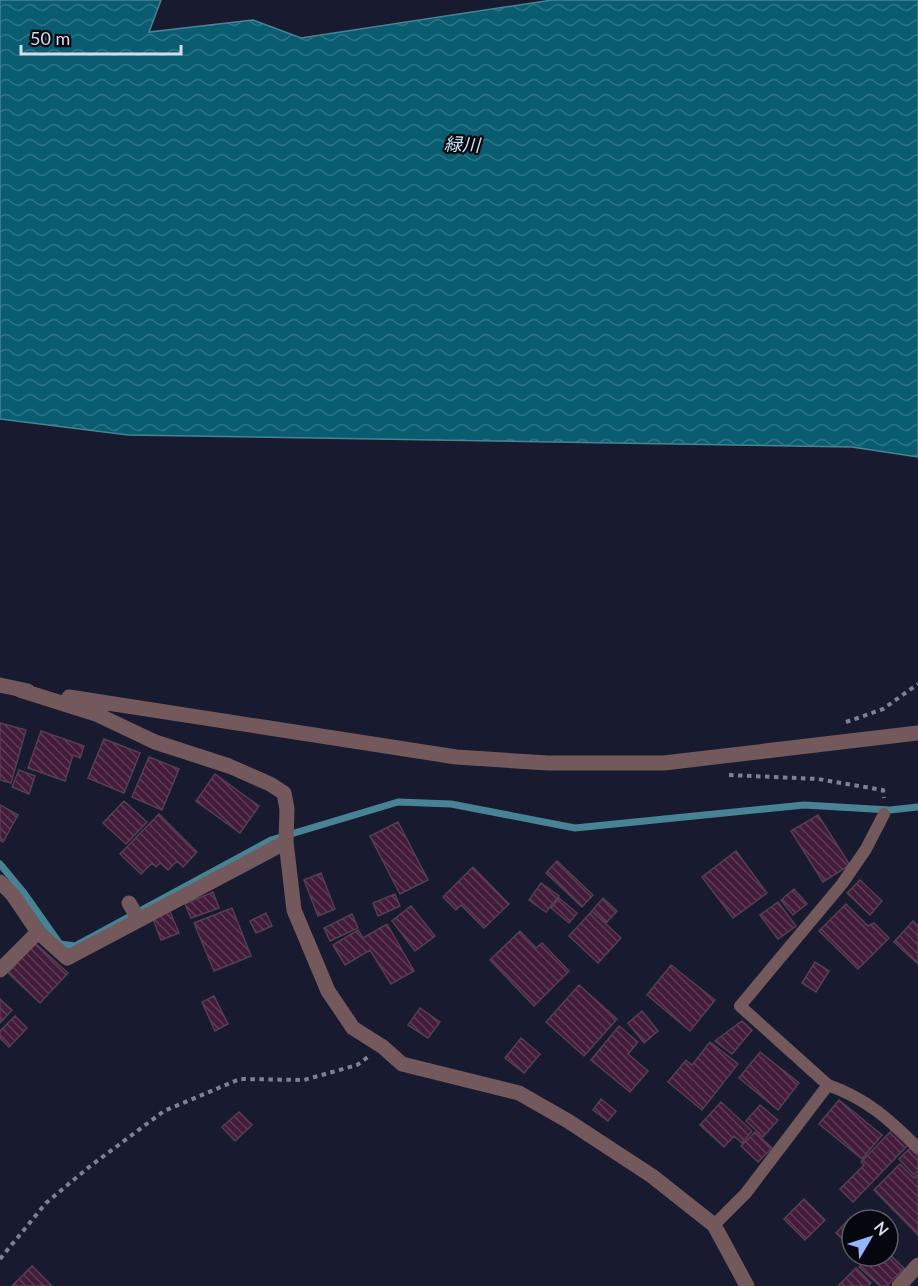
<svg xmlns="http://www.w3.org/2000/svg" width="918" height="1286" font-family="Lato,'Noto Sans JP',sans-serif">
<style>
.water{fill:url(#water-waves);stroke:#488395;stroke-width:1.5}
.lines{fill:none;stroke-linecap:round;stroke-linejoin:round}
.stream{stroke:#488395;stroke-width:7}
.building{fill:url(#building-back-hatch);stroke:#553f50;stroke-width:1.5}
.path{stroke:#7f8193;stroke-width:4;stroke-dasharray:4.5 4.5;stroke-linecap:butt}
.lane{stroke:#73595b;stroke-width:12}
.street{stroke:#73595b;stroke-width:15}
.labels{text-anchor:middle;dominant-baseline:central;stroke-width:4.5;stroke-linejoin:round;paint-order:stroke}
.water-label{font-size:18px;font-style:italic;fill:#c4e9f6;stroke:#06060f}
</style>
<defs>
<pattern id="water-waves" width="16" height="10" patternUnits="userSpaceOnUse" patternTransform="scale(1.5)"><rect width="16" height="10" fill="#0a5d71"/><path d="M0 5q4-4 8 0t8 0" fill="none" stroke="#2d7485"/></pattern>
<pattern id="building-back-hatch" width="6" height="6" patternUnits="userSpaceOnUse" patternTransform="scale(1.5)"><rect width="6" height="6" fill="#431b3b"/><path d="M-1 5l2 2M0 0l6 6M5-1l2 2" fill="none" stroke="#5e3c58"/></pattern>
</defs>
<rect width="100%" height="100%" fill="#181a2f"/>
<path class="water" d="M0 0H161L149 32 253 20 301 38 552 0H918V457L852 447 128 435 0 419Z"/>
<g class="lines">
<path class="stream" d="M0 864 24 893 60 944 75 946 271 840 398 802 451 804 575 828 804 805 890 810 918 807"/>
</g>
<path class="building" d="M0 723 26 730 11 783 0 780Z
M41 731 84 746 80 758 73 755 65 781 28 768Z
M104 739 140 753 124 793 88 778Z
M149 757 179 769 162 810 132 797Z
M19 770 35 776 29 794 12 787Z
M215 774 259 806 240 833 196 801Z
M124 801 147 822 126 844 103 823Z
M0 805 18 815 3 842 0 840Z
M159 814 197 852 183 867 177 861 168 870 160 863 156 867 152 863 141 874 120 854Z
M818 815 850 865 823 882 791 831Z
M398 822 428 880 400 894 370 836Z
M736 851 767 893 733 918 702 877Z
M557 861 593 895 582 907 546 873Z
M473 867 509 904 484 928 461 905 456 910 443 897Z
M321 873 335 909 318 916 304 880Z
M860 880 882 901 870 915 847 893Z
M541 883 559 896 546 912 529 900Z
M794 889 807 904 793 915 781 900Z
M213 892 219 908 191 918 185 904Z
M395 894 400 906 378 916 373 903Z
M559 898 577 913 569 923 551 908Z
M603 898 617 911 606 923 592 911Z
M778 902 796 926 778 939 760 915Z
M846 904 868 926 874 923 889 938 858 969 819 931Z
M411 906 435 936 415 951 392 921Z
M232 908 251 956 214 971 194 923Z
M169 909 179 933 161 940 152 916Z
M592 911 621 938 598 963 569 936Z
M266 913 272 926 256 933 250 921Z
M352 914 358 928 330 941 324 928Z
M913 921 918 926V964L894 942Z
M387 924 414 971 391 984 370 950 345 965 333 945 358 930 363 938Z
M520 931 536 948 542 943 569 971 534 1006 490 960Z
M35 943 68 973 40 1003 8 973Z
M815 962 829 971 816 992 802 983Z
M671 965 715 1000 690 1031 647 995Z
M579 985 617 1019 584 1056 546 1022Z
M214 996 228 1024 215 1031 202 1002Z
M0 999 12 1010 0 1023Z
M420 1008 440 1022 428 1038 408 1025Z
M642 1011 658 1031 644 1043 628 1023Z
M15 1016 27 1028 9 1047 0 1038V1031Z
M742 1021 752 1030 732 1054 715 1041Z
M619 1026 638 1042 628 1054 648 1071 630 1092 591 1060Z
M521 1038 540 1054 524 1073 505 1058Z
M710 1042 738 1064 702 1110 668 1082 686 1060 692 1065Z
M760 1052 799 1083 778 1110 739 1078Z
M601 1099 616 1111 608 1121 593 1110Z
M839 1100 882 1135 862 1159 819 1124Z
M721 1102 752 1131 742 1143 734 1136 724 1147 700 1125Z
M760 1105 778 1120 763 1137 746 1121Z
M239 1112 252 1125 235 1141 222 1127Z
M893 1129 908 1145 853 1202 840 1189 864 1165 861 1162Z
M755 1132 772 1148 758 1162 741 1146Z
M910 1148 918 1156V1171L914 1175 899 1159Z
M900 1164 914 1178 918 1174V1235L874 1190Z
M804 1199 825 1220 805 1240 784 1219Z
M851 1217 855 1220H852V1248L836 1233Z
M888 1253 904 1268 887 1286H880L859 1267 870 1256H888Z
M32 1266 52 1286H12Z
M856 1268 871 1283 868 1286H838Z"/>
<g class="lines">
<path class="path" d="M846 722 883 709 918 684
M729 775 818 779 883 790 884 798
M0 1259 46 1203 89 1167 164 1111 240 1079 304 1080 357 1065 368 1057"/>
<path class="lane" d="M828 1085 740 1006 842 884 866 849 884 814
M714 1225 746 1193 828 1085C867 1099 889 1119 918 1148"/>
<path class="street" d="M0 685 28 691
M20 690 96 714 155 742 229 766 270 784 284 793 287 809 286 842 294 910 328 991 353 1028 383 1047 402 1064 519 1093 568 1121 652 1176 714 1225 747 1286
M69 697 456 757 548 763H664L918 733
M0 882 13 895 38 932
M129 903 138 918
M0 970 38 932 67 958 286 842
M899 1286 918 1265"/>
</g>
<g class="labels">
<g class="water-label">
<text transform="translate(462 144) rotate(2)">緑川</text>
</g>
</g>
<g transform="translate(870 1238) rotate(51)"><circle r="28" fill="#06060f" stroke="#5a5b67" stroke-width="1.5"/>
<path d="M0-4.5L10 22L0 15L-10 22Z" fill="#93b7fd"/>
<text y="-9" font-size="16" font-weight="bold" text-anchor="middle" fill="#d9dbea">N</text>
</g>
<path d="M21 45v9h160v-9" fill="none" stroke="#d9dbea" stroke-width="3"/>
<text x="30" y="45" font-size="18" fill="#d9dbea" stroke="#06060f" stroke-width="4.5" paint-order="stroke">50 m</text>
</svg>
